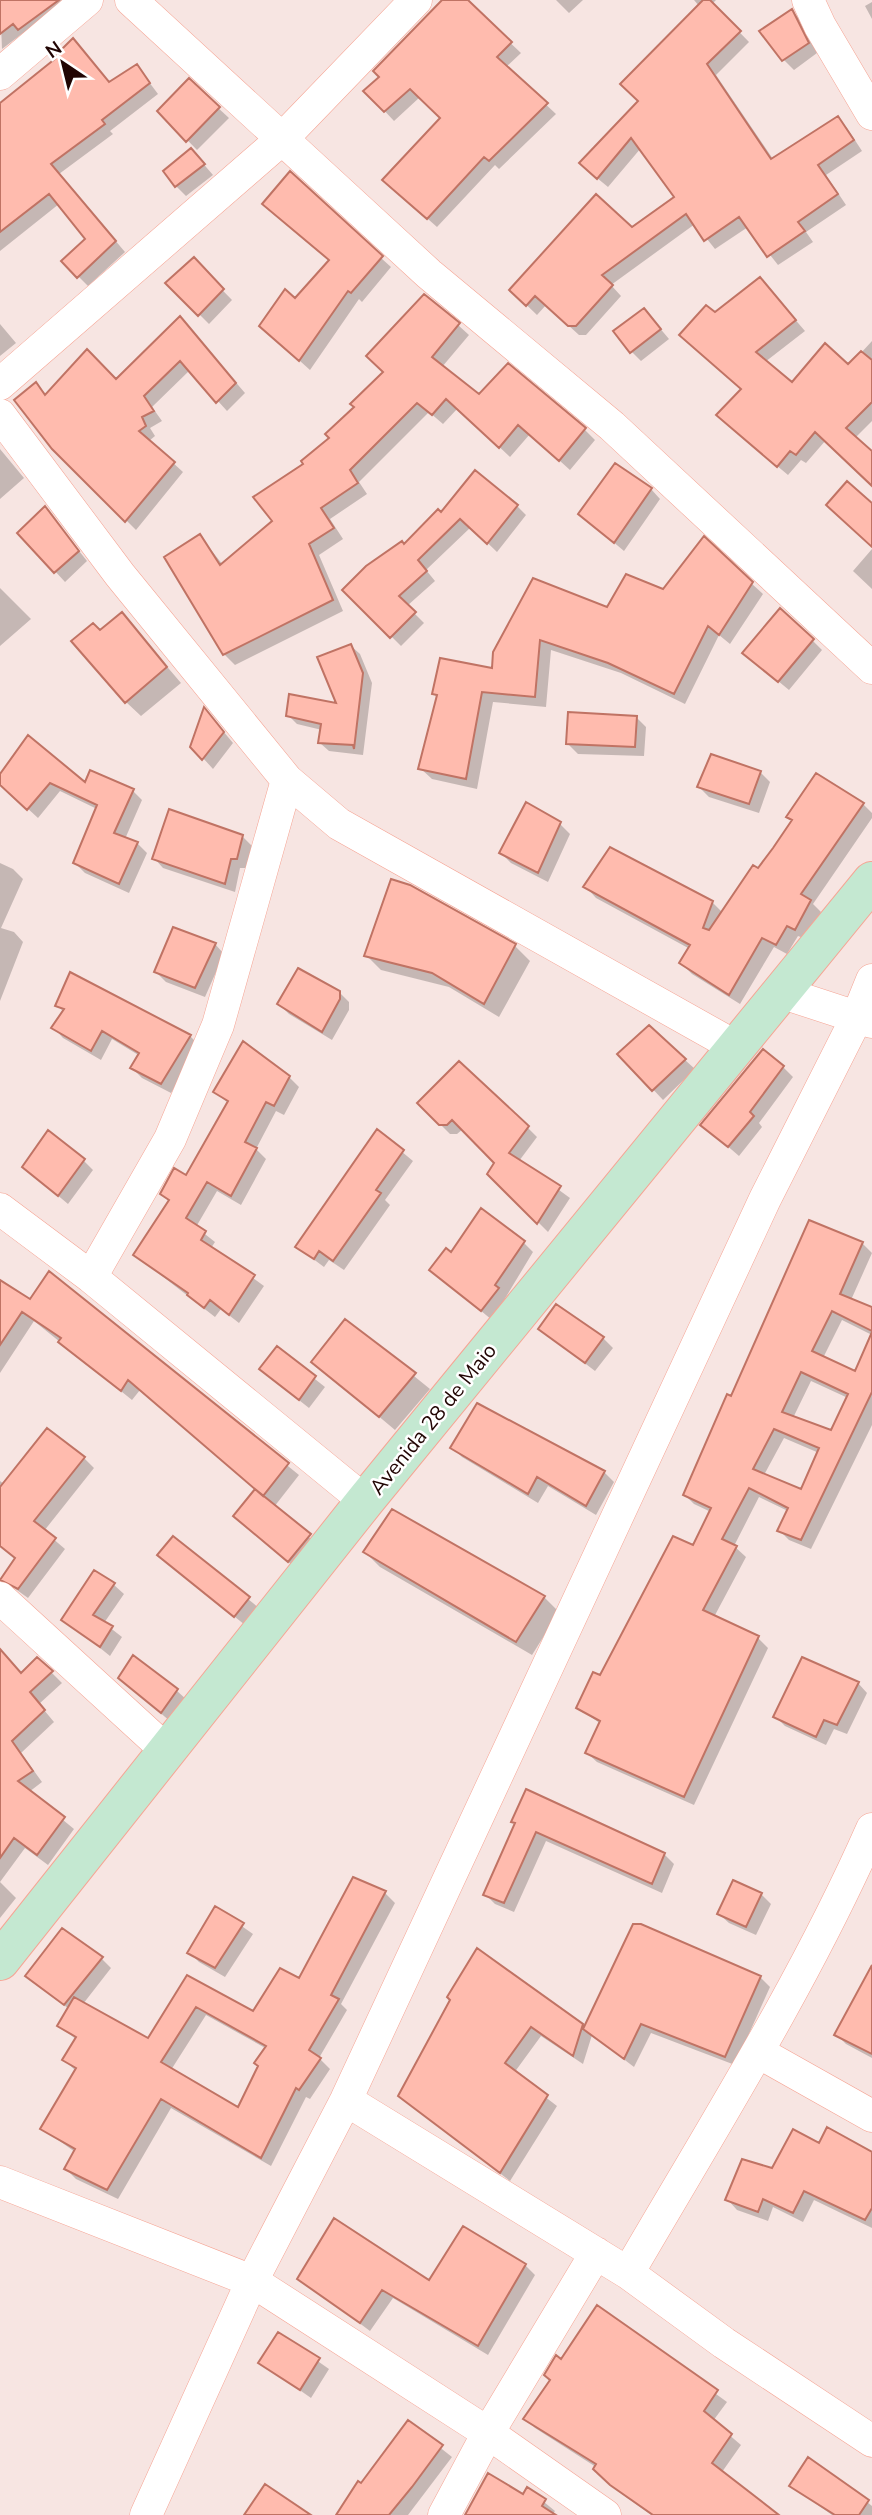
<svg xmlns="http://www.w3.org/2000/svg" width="872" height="2515" font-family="'Nunito Sans',sans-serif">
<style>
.shadow{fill:#0003;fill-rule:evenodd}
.building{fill:#ffbbae;stroke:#c07364;stroke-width:2;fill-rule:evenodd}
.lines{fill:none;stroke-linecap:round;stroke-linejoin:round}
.street-casing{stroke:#f6a494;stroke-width:33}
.secondary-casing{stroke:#f6a494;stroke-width:40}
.street{stroke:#fff;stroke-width:32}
.secondary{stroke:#c4e8d1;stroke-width:38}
.labels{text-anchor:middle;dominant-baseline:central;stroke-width:5;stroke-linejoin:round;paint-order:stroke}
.street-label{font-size:21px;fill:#210503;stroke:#fff}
</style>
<rect width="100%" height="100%" fill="#f7e5e2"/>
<path class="shadow" d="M0 0H79L29 38 23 33 2 49Z
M445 0H465L521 53 506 67 556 114 499 169 495 165 437 227 394 189 442 119 420 97 394 121 366 91 381 77Z
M556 0H583L569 13Z
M694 0H716L712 4 749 42 716 75 773 159 838 119 847 128 862 151 826 175 846 205 806 232 813 242 778 265 748 227 715 249 695 224 611 285 621 296 586 335H579L546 305 537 315 511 290 632 229 676 197 641 148 608 187 591 173 699 6Z
M872 2V19L865 6Z
M792 11 802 21 817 53 794 70 784 60Z
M137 66 158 94 110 131 113 134 59 174 125 252 88 286 63 261 87 239 59 204 0 251V106L110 83Z
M189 81 229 118 197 150 159 111Z
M200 160 213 175 186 196 176 186Z
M274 214 381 258 391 267 362 302 359 299 310 370 271 335 296 300 330 261Z
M193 260 232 300 209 324 168 283Z
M760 279 805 331 765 362 792 384 848 367 872 341V421L855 438 872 454V484L826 440 806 463 801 460 788 475 728 425 743 389 715 315Z
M653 320 669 339 641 361 631 351Z
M0 324 16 343 0 356Z
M458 325 469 335 442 367 479 397 584 429 595 440 570 470 530 434 510 457 458 408 443 424 429 412 359 482 367 494 330 519 343 539 319 555 343 611 235 665 224 654 200 536 223 565 275 522 306 464Z
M189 328 245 393 227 411 190 370 152 407 162 421 150 428 155 436 149 441 183 472 136 530 54 448 36 384 47 395 116 381Z
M0 449 24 478 0 499Z
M651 489 660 499 624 551 580 514Z
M517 506 526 515 497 552 471 527 426 570 435 581 407 606 424 623 401 646 345 590 441 515Z
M45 508 87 561 65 582 20 533Z
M872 549V589L853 571Z
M751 583 763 594 730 644 719 635 685 704 621 673 551 650 546 707 493 702 477 789 432 779 420 768 438 698 433 693 493 670 495 653 664 591Z
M0 588 31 619 0 646Z
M122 614 181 683 141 716 126 702 100 632Z
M812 640 822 650 789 690 744 653Z
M351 646 360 654 372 683 363 755 329 751 320 743 322 730 297 724 288 715 339 705Z
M636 717 646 727 644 756 578 754 568 744Z
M213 719 233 743 213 769 192 746Z
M760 772 770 782 759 813 709 797 699 787Z
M816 775 863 804 872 813V818L813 904 821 912 806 939 798 936 787 954 774 947 740 1004 692 974 681 963 690 949 596 898 586 887 712 902 723 913 759 870 793 822 788 817Z
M0 776 132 790 142 800 125 839 137 843 147 853 129 893 85 873 75 863 97 809 60 791 38 818 0 783Z
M560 824 570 834 548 882 511 863 501 853Z
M242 836 252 846 246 868H240L235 892 163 868 154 858Z
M0 863 13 869 23 879 1 928 14 932 23 942 0 1001Z
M215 944 224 954 205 997 166 982 156 972Z
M515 946 530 961 499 1017 449 987 381 970 366 955Z
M339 992 349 1002V1010L332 1040 289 1014 279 1004Z
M57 1005 190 1036 200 1046 171 1093 142 1078 132 1068 140 1056 112 1039 101 1060 63 1038 54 1028 64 1012Z
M620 1054 685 1060 695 1069 663 1100Z
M783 1067 793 1077 759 1123 762 1127 739 1156 703 1125Z
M289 1077 299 1087 284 1115 276 1111 256 1149 266 1159 241 1205 217 1191 196 1227 215 1242 211 1248 264 1286 239 1323 221 1309 215 1317 135 1255 170 1202 162 1194 187 1178 229 1104 215 1092Z
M419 1103 527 1127 537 1137 519 1161 570 1198 548 1232 489 1173 497 1163 463 1129 457 1134H450Z
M378 1132 413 1161 385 1200 390 1205 344 1270 329 1260 324 1267 297 1247Z
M83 1160 93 1170 68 1204 24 1167Z
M523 1242 533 1252 492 1320 432 1270 451 1254Z
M862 1243 872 1253 851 1300 872 1309V1335L842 1320 823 1358 856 1374 872 1336V1425L811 1549 789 1540 779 1530 788 1511 759 1497 734 1546 746 1557 714 1617 758 1638 768 1648 694 1805 597 1762 587 1753 601 1724 578 1708 694 1547 711 1512 694 1504 685 1495 732 1399ZM811 1381 848 1398 832 1432 793 1418ZM784 1438 819 1453 802 1491 764 1475Z
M50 1273 299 1475 274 1507 319 1546 299 1571 246 1526 257 1490 140 1390 132 1400 34 1321 0 1373V1282L31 1301Z
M346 1321 430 1389 395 1430 314 1362Z
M540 1329 603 1338 613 1348 595 1371Z
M277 1349 325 1387 309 1408 271 1378Z
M452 1447 604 1472 614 1482 596 1515 548 1486 538 1503 462 1457Z
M84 1458 94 1468 44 1531 65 1549 28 1598 3 1580 17 1559 0 1545V1481L4 1484Z
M173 1538 259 1608 245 1625 169 1564Z
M365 1552 544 1597 559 1612 532 1655 380 1567Z
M114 1585 124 1594 104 1623 122 1637 110 1656 64 1619Z
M0 1650 22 1675 51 1672 62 1683 39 1704 54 1722 21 1753 42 1782 29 1792 74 1829 48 1865 25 1848 0 1882 16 1898 0 1918Z
M858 1683 867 1693 847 1734 834 1729 826 1745 785 1726 775 1716Z
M130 1687 177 1691 187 1700 171 1722Z
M517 1824 664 1854 674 1864 662 1893 546 1841 514 1912 495 1904 485 1894Z
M354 1879 385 1893 395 1903 341 2004 347 2010 319 2058 330 2069 310 2099 306 2097 271 2166 171 2108 118 2199 76 2179 66 2169 75 2152 43 2129 76 2071 64 2060 77 2040 59 2026 69 2009 27 1976 102 1959 111 1968 83 2004 149 2041 188 1978 253 2013 300 1981ZM206 2015 267 2049 239 2109 171 2070Z
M761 1894 771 1904 756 1935 729 1923 719 1914Z
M216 1908 253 1934 225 1977 199 1962 189 1952Z
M760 1977 770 1987 735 2065 651 2033 634 2067 592 2035 583 2064 541 2036 514 2073 557 2106 510 2181 400 2096 452 2000 585 2029Z
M872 1987V2058L846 2044 836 2034Z
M819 2145 872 2154V2228L814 2200 803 2222 773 2207 768 2221 737 2210 728 2200Z
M525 2265 535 2275 488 2355 393 2298 370 2331 299 2278 429 2283Z
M598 2308 727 2402 713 2421 741 2445 722 2472 776 2515H651L622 2494 596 2467 535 2428 525 2418Z
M279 2334 329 2369 311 2398 261 2363Z
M409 2423 452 2457 408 2515H338Z
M791 2486 867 2502 872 2506V2515H832Z
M528 2489 555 2511 552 2515H467L524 2497Z"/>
<path class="building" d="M0 0H59L18 30 13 24 0 34Z
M442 0H468L512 42 497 57 548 103 489 161 484 157 427 219 382 180 440 118 410 89 384 112 363 91 379 77 373 71Z
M703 0H710L741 31 707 64 771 159 838 116 854 140 818 165 838 194 798 222 805 231 767 257 739 217 704 241 686 214 602 275 613 285 576 326H568L535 296 526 306 509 290 596 194 632 227 674 197 631 138 597 179 579 163 638 101 620 84Z
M792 9 809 43 782 61 759 31Z
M73 38 109 82 137 64 150 83 102 120 105 124 51 164 116 241 77 278 61 261 85 239 49 194 0 232V103L56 58 55 56Z
M189 78 220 107 186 142 157 111Z
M191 148 205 164 175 187 163 171Z
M290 171 383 256 351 293 348 291 299 361 259 326 285 289 295 298 329 260 262 204Z
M194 257 224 289 198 316 165 283Z
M760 277 796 320 756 352 792 382 825 343 848 364 861 351 872 360V402L846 428 872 451V486L815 432 796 455 790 451 777 467 716 415 741 389 679 335 706 305 715 312Z
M424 294 460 323 432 357 479 394 508 363 586 428 559 461 518 425 499 448 446 399 432 415 417 403 350 470 358 483 321 508 334 528 309 544 333 600 223 655 164 557 200 534 220 565 272 521 253 497 303 464 301 461 329 438 325 434 354 407 350 404 383 372 366 356Z
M644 308 661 329 630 353 613 331Z
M180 316 236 383 216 403 180 361 144 396 154 411 142 417 146 426 139 431 175 462 125 522 52 449 14 400 36 382 45 395 87 349 116 379Z
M615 463 652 488 614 543 578 514Z
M475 470 518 505 487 544 460 519 418 560 427 571 399 596 416 612 390 638 342 590 366 566 402 541 404 544 438 509 441 512Z
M847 481 872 503V547L826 505Z
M45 506 79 551 54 573 17 533Z
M704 536 753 582 719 635 708 626 674 694 608 663 540 640 535 697 482 692 466 779 418 769 437 695 432 694 440 658 492 668 493 652 533 578 607 607 626 574 663 589Z
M780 608 814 639 778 682 742 653Z
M122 612 167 667 125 703 71 641 93 623 100 630Z
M351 644 363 673 354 749 353 745 318 743 321 724 286 716 289 694 336 703 317 657Z
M204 707 224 732 202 760 190 747Z
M568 712 637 716 635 747 566 744Z
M28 735 85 782 90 770 134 789 114 833 138 842 119 884 73 863 97 805 50 783 27 810 0 785V774Z
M711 754 761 771 749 804 697 787Z
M816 773 864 803 801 894 811 900 795 930 787 926 776 945 762 938 729 995 679 963 690 945 583 887 610 847 713 901 703 928 709 930 753 865 758 868 773 848 792 820 786 817Z
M526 802 561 822 538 873 499 853Z
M169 809 243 835 237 859H231L225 884 152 859Z
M391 879 410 885 516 944 484 1004 432 973 364 956Z
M173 927 216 943 195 988 154 972Z
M298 968 340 991V999L322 1032 277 1004Z
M70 972 191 1035 161 1084 130 1068 139 1053 102 1031 91 1051 51 1028 64 1009 55 1006Z
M649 1025 686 1059 652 1091 617 1054Z
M243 1041 290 1076 274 1106 266 1102 245 1142 257 1148 231 1196 207 1182 186 1218 206 1231 201 1240 255 1275 229 1315 210 1300 204 1308 187 1295 188 1293 133 1255 169 1200 160 1194 174 1168 186 1175 228 1101 213 1092Z
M763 1049 784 1066 750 1112 754 1116 728 1147 700 1125Z
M459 1061 529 1126 509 1153 561 1186 537 1224 487 1174 494 1163 452 1120 447 1125H439L417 1103Z
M377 1129 404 1150 376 1190 381 1193 333 1261 319 1251 314 1259 295 1247Z
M48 1130 85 1159 58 1196 22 1167Z
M481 1208 525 1241 495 1285 499 1288 481 1311 429 1270 446 1248 451 1252Z
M809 1220 863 1242 840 1294 872 1307V1331L832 1311 812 1351 855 1371 872 1332V1392L801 1540 777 1531 788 1508 749 1488 722 1539 737 1546 703 1610 759 1636 684 1797 585 1753 600 1721 576 1708 593 1672 600 1675 673 1536 693 1545 711 1508 683 1495 727 1394 731 1396ZM801 1372 848 1394 831 1430 782 1412ZM774 1429 819 1448 801 1489 753 1469Z
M49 1271 289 1463 263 1496 128 1380 121 1391 58 1342 61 1338 22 1312 0 1345V1280L30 1299Z
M556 1304 604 1337 585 1363 538 1329Z
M345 1319 416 1373 379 1417 311 1362Z
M277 1346 316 1376 299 1400 259 1369Z
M477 1403 605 1471 586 1506 537 1477 528 1494 450 1448Z
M47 1428 85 1457 34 1521 56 1538 18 1589 0 1580 15 1558 0 1546V1487Z
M255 1489 311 1534 288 1562 233 1516Z
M392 1509 545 1596 516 1642 363 1552Z
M173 1536 250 1597 234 1617 157 1555Z
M94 1570 115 1583 93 1615 113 1626 100 1647 61 1620Z
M0 1649 21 1673 37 1657 53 1671 30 1692 45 1710 12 1741 33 1771 18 1781 65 1817 37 1855 14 1838 0 1858Z
M133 1655 178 1689 161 1713 118 1678Z
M802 1657 859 1682 837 1725 824 1720 816 1737 773 1717Z
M526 1789 665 1853 652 1884 536 1832 504 1903 483 1895 515 1823 511 1822Z
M353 1877 386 1891 331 1995 339 1999 309 2050 321 2058 299 2090 296 2088 261 2158 161 2099 107 2190 64 2169 75 2149 40 2129 76 2068 62 2060 76 2037 57 2026 74 1997 148 2038 187 1975 253 2011 280 1968 299 1978ZM196 2007 266 2046 254 2063 258 2066 238 2107 161 2062Z
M733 1880 762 1893 746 1927 717 1914Z
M215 1906 244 1923 215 1968 187 1953Z
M633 1924H641L761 1976 725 2057 641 2024 624 2059 583 2029Z
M62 1928 103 1957 64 2005 25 1976Z
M477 1948 583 2024 573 2056 531 2027 505 2063 548 2095 500 2173 398 2096 450 2000 447 1997Z
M872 1965V2054L834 2035Z
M827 2127 872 2152V2208L865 2220 804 2191 793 2213 763 2199 758 2212 725 2200 742 2159 772 2168 793 2129 819 2143Z
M334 2218 429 2280 463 2226 526 2264 478 2346 382 2290 360 2323 297 2279Z
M597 2305 718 2390 704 2411 732 2434 712 2463 779 2515H653L610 2485 593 2469 596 2464 523 2419 550 2380 544 2375 556 2355 561 2359Z
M278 2332 320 2358 300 2390 258 2363Z
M408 2420 443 2445 412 2487 389 2515H336L358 2481 361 2483Z
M808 2457 869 2500 859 2515H835L789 2486Z
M488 2473 523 2494 527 2487 546 2499 542 2506 556 2515H465Z
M265 2484 311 2515H244Z"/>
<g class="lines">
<g class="street-casing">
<path id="street" d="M131 0 429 274 612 426 872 668
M808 0 820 26 872 114
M0 74 87 0
M0 384 282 139 416 0
M0 415 120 575 287 780 339 824 738 1048
M783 993 872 1022
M0 1209 91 1277 365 1501
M91 1277 170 1139 218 1025 287 780
M0 1598 166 1750
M758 2052 872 2116
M346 2100 628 2273 724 2343 872 2441
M0 2182 252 2281 488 2433 605 2515
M628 2273C713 2127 804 1983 872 1829
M146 2515 252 2281 346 2100 765 1199 857 1017 872 980
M444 2515 488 2433 596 2253"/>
</g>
<g class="secondary-casing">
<path id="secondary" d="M0 1961 365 1501 872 881"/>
</g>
<use href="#street" class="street"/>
<use href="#secondary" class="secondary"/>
</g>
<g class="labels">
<g class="street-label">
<text transform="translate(433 1419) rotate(-51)">Avenida 28 de Maio</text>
</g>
</g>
<g transform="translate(63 63) rotate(325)" stroke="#ffffff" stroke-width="5" paint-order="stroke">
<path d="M0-5L12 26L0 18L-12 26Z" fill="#210503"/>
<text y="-10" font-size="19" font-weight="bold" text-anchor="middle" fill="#210503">N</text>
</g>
</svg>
